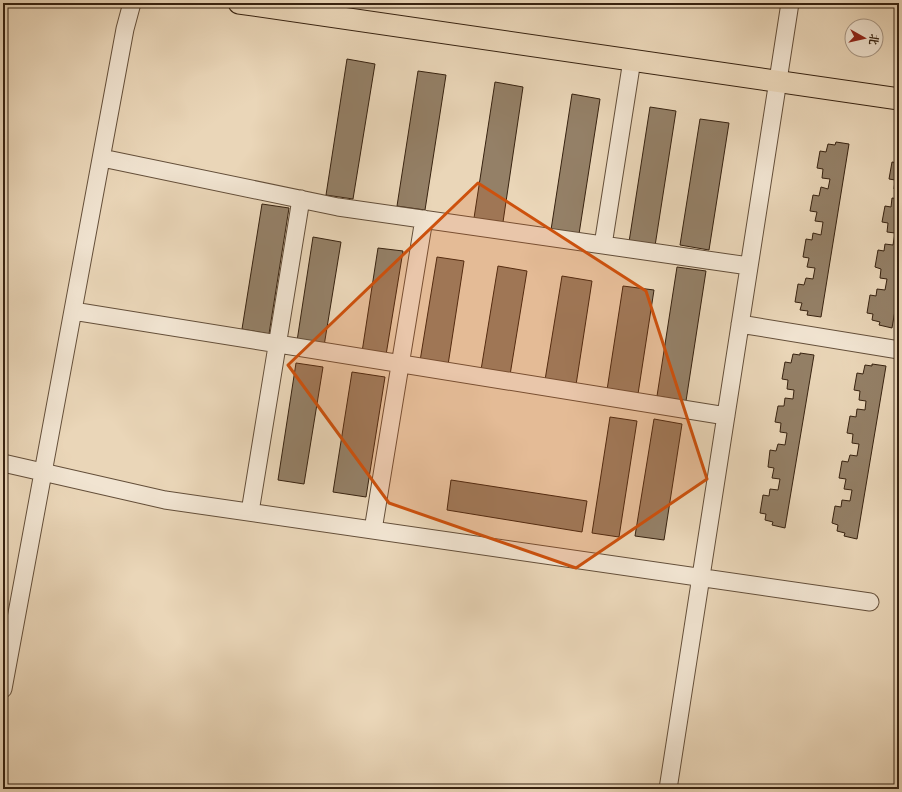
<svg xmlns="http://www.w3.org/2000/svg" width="902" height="792" font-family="'IM FELL Double Pica','Noto Serif SC',serif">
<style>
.building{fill:#948067;stroke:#372210}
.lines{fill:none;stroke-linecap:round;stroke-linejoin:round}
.minor-casing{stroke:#644f3a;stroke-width:19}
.major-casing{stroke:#372210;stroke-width:23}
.minor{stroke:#f1e4d1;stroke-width:17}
.major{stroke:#ead6b8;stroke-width:21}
.marked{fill:#cd510d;fill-opacity:0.2;stroke:#cd510d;stroke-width:3;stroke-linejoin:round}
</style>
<rect width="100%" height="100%" fill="#ead6b8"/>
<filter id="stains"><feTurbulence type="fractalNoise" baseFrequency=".005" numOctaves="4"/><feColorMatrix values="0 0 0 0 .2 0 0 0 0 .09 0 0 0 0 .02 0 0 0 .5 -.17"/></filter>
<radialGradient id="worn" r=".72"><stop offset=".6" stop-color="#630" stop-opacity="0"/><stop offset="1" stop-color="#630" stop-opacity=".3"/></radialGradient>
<path class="building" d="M347 59 375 64 353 199 326 195Z
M418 71 446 75 425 210 397 206Z
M495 82 523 87 503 222 474 218Z
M572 94 600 99 579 234 551 230Z
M650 107 676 111 655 246 629 242Z
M700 119 729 123 709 250 680 245Z
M836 142 849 144 821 317 807 315 808 311 800 310 802 303 795 302 798 284 804 285 806 278 813 279 815 268 807 267 809 258 803 257 806 239 812 240 813 233 821 235 823 222 815 221 817 212 810 211 813 195 819 196 821 187 828 189 830 179 822 178 823 169 817 168 820 151 826 152 828 144 835 145Z
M899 159V189H894L895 180 889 179 892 162 898 163Z
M892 198 899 199V287L892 328 879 325 880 322 872 320 873 314 867 313 870 295 876 296 877 289 885 290 887 279 880 278 881 269 875 267 878 250 884 251 885 244 893 245 895 233 887 232 888 223 882 222 885 206 891 207Z
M262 204 289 208 269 334 242 329Z
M313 237 341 242 324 346 297 341Z
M378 248 403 251 386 355 362 352Z
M437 257 464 261 448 365 420 361Z
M498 266 527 271 510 375 481 370Z
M677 267 706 271 686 401 657 396Z
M562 276 592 281 576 385 545 380Z
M623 286 654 290 638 394 607 390Z
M800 353 814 355 785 528 772 525 773 522 765 520 766 514 760 513 763 495 769 496 770 489 778 490 780 479 772 478 774 468 768 467 770 450 776 451 778 444 785 445 787 433 780 432 781 423 775 422 778 406H784L785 398 793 399 794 390 787 389 788 380 782 379 785 362 791 363 793 354 800 355Z
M296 363 323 367 304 484 278 480Z
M872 364 886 366 857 539 844 536 845 533 837 531 838 525 832 523 835 506 841 507 842 500 850 501 852 490 844 489 846 479 839 478 842 461 848 462 850 455 857 456 859 444 852 443 853 434 847 433 850 416 856 417 857 409 865 410 866 401 859 400 860 391 854 390 857 373 863 374 865 365 872 366Z
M352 372 385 377 366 497 333 492Z
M610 417 637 421 619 537 592 533Z
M654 419 682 424 664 540 635 536Z
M451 480 587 501 582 532 447 510Z"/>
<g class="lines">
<g class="minor-casing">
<path id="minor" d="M102 158 338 207 749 266
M603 245 632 60
M73 311 726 416
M740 324 899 350
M3 463 165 500 870 602
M250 512 301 199
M373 530 424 219
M3 689 125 29 132 3
M668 789 790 3"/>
</g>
<g class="major-casing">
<path id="major" d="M239 3 899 99"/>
</g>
<use href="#minor" class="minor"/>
<use href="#major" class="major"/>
</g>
<path class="marked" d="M478 183 646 291 707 479 576 568 389 503 288 365Z"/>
<rect width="902" height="792" fill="none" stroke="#ead6b8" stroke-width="16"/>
<rect x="4" y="4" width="894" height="784" fill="none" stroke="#372210" stroke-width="2"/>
<rect x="8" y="8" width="886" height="776" fill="none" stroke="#372210"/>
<g transform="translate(864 38) rotate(98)"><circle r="19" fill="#f1e4d1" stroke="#a79684"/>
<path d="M0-3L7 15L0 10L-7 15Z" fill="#8f2418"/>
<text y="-6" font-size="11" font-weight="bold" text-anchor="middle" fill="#372210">北</text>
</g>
<rect width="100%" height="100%" filter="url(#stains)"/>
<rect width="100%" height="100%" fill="url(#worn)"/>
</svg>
